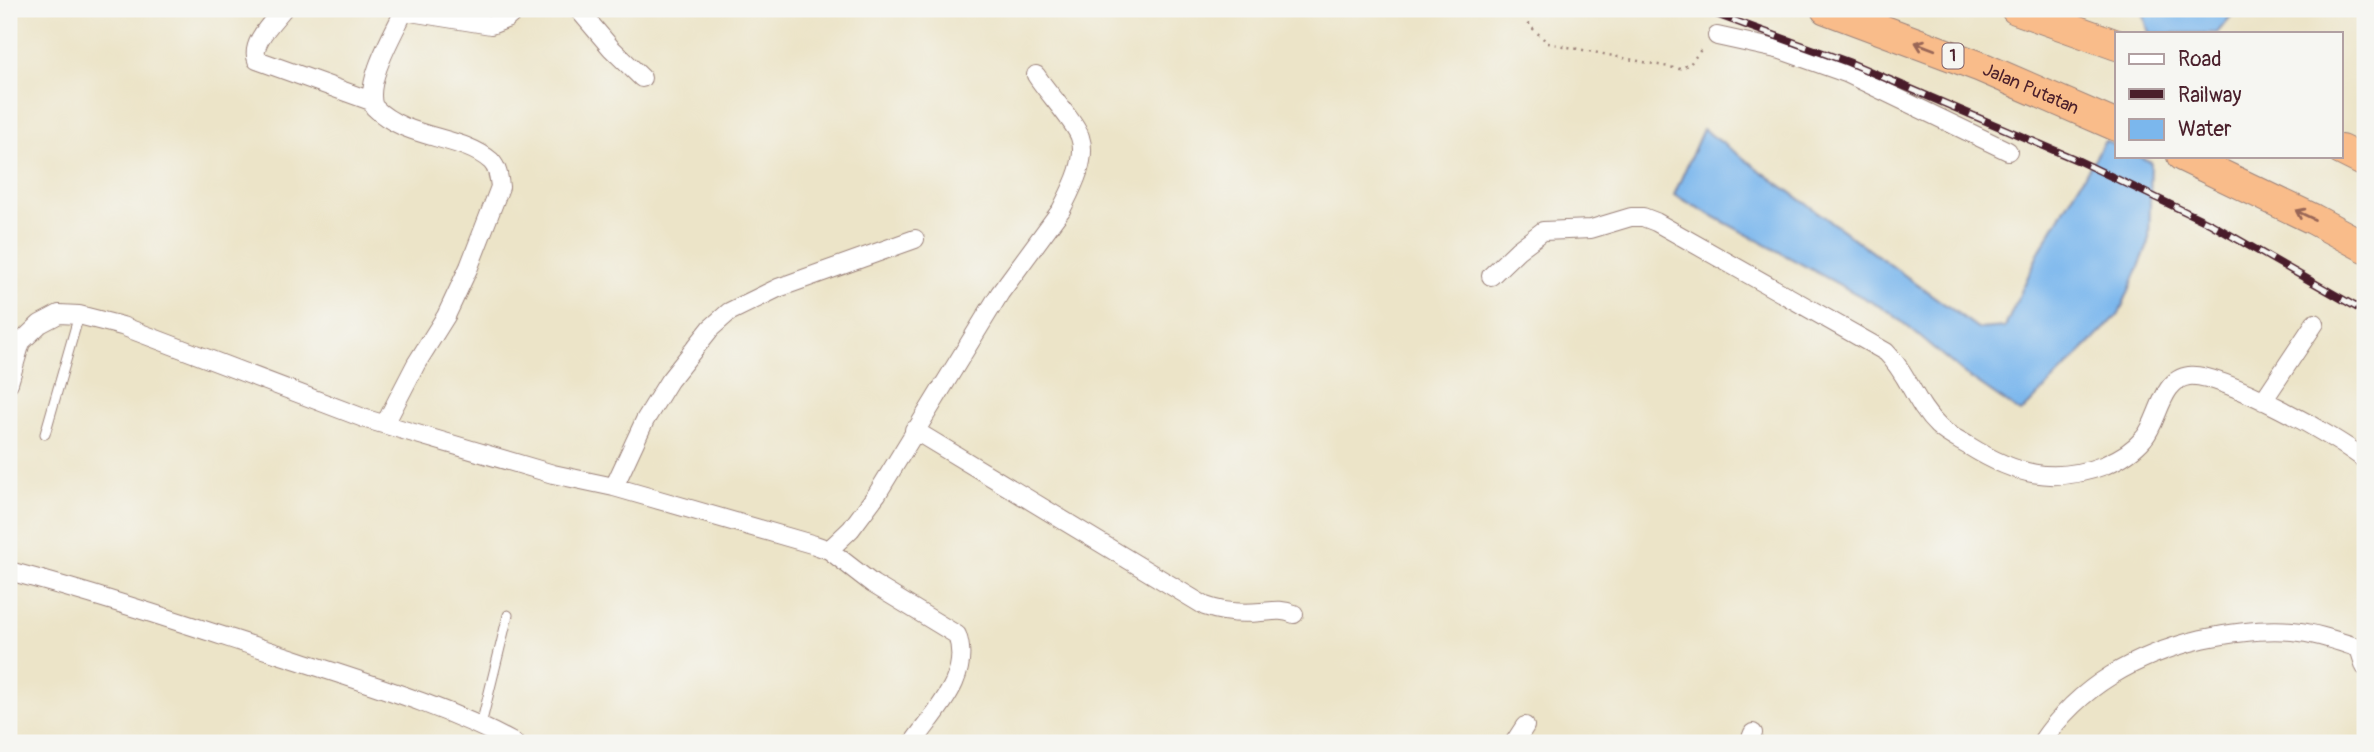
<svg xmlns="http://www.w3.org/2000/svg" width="2374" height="752" font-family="Pangolin,sans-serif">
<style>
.water{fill:#7bb7ed;stroke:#626b8c;stroke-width:2}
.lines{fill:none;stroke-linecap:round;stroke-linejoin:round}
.service-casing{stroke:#9b827a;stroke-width:11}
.minor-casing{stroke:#9b827a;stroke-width:20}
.trunk-casing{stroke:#9b827a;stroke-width:32}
.path{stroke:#9b827a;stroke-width:2.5;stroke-dasharray:2 5;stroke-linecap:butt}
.service{stroke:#fff;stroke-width:9}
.minor{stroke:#fff;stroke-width:18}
.trunk{stroke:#f9bc8a;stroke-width:30}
.rail-casing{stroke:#4a1f2b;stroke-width:8}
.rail{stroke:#f6f6f2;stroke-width:5;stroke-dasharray:16;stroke-linecap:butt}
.oneway{stroke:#996656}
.labels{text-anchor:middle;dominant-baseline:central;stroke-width:6;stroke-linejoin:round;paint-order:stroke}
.shield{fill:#f6f6f2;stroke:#7e6067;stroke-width:2}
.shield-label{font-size:16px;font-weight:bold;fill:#4a1f2b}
.street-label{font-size:18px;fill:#4a1f2b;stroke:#f6f6f2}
</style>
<rect width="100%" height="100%" fill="#f6f6f2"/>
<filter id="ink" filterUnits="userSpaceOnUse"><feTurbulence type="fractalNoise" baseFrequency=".0143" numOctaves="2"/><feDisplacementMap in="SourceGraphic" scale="14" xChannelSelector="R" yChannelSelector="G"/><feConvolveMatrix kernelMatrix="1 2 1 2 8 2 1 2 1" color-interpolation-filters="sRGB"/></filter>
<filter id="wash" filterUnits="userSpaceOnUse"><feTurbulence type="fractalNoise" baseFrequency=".00686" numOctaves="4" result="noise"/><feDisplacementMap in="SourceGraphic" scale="28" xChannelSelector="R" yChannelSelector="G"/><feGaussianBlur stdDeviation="1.57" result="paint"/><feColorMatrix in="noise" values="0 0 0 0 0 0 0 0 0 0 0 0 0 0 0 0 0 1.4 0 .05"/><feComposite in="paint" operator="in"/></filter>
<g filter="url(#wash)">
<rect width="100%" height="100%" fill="#ece4c8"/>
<path class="water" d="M2142 9H2237L2217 33H2149Z
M1703 129 1979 329 2005 327 2040 250 2105 141 2117 146V156H2138L2151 162 2149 243 2119 314 2021 413 1966 375 1890 312 1674 195Z"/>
</g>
<g filter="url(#ink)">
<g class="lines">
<g class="service-casing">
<path id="service" d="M45 434 79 315
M481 725 508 615"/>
</g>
<g class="minor-casing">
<path id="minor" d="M283 9C273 22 250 43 257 60L371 101
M578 9 611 48 642 78
M404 11 491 25 506 19 517 9
M1717 36 1781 50 1846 73 2008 151
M1491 276 1518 250 1543 231 1591 229 1631 217H1643L1656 222 1886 352C1909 375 1915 404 1938 426 1946 434 1959 440 1969 446 2014 474 2053 485 2105 465 2119 459 2134 450 2144 438 2159 421 2161 379 2189 376 2221 372 2339 438 2365 460
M9 383 21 342 40 324 59 314 79 315 122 326 366 419 553 474 614 487 815 545 829 550 873 584 957 635C972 677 935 711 913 743
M2263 401 2315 323
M385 424 416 364 446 316 469 267 500 187C499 178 498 168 491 161 462 135 406 140 374 107 364 82 394 33 405 9
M914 430 1205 606C1224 613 1241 614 1261 612 1274 611 1281 609 1294 614
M614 487 645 420 669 381 711 328 729 312 778 288 915 239
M829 550 851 529 877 494 1000 293 1061 210C1071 190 1088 160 1080 137 1075 122 1046 91 1036 75
M9 571C107 597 203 630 300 661 373 685 447 707 514 743
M2359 648 2365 667
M1514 743 1525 726
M1749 743 1753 733
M2041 743C2080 685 2136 655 2202 639 2231 633 2262 628 2292 631 2315 633 2337 641 2359 648"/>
</g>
<g class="trunk-casing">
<g id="trunk">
<path id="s1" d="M1826 9 1981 67 2117 126"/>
<path d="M2016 9 2117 45"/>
<path d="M2341 150 2365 162"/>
<path d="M2182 156 2313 219 2365 247"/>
</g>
</g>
<path class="path" d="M1528 9 1529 25 1548 43 1679 69 1690 64 1703 47"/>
<use href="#service" class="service"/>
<use href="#minor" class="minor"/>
<use href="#trunk" class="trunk"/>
<g class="rail-casing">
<path id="rail" d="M1702 9 1848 62 2077 160 2211 224 2365 312"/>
</g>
<use href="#rail" class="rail"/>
</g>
<defs><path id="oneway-shaft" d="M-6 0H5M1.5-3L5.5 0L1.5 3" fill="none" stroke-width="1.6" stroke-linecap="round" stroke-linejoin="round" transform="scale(1.75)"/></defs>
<g class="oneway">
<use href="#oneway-shaft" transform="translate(1925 46) rotate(-159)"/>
<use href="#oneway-shaft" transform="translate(2305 215) rotate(-154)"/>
</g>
</g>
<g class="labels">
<rect class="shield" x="1942.5" y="43.5" width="21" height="25" rx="5"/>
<g class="shield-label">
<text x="1953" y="56">1</text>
</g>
<g class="street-label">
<text stroke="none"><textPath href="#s1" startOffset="220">Jalan Putatan</textPath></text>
</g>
</g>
<rect width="2374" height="752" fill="none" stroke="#f6f6f2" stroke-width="35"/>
<rect x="2115" y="32" width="228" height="126" fill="#f6f6f2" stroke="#b1a0a2" stroke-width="2"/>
<rect x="2129" y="54" width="35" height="10" fill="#ffffff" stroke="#b1a0a2" stroke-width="2"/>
<text x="2178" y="66" font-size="21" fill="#4a1f2b">Road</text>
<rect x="2129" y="89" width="35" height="10" fill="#4a1f2b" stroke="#b1a0a2" stroke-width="2"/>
<text x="2178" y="102" font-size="21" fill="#4a1f2b">Railway</text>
<rect x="2129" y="119" width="35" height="21" fill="#7bb7ed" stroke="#b1a0a2" stroke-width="2"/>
<text x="2178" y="136" font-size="21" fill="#4a1f2b">Water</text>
</svg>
